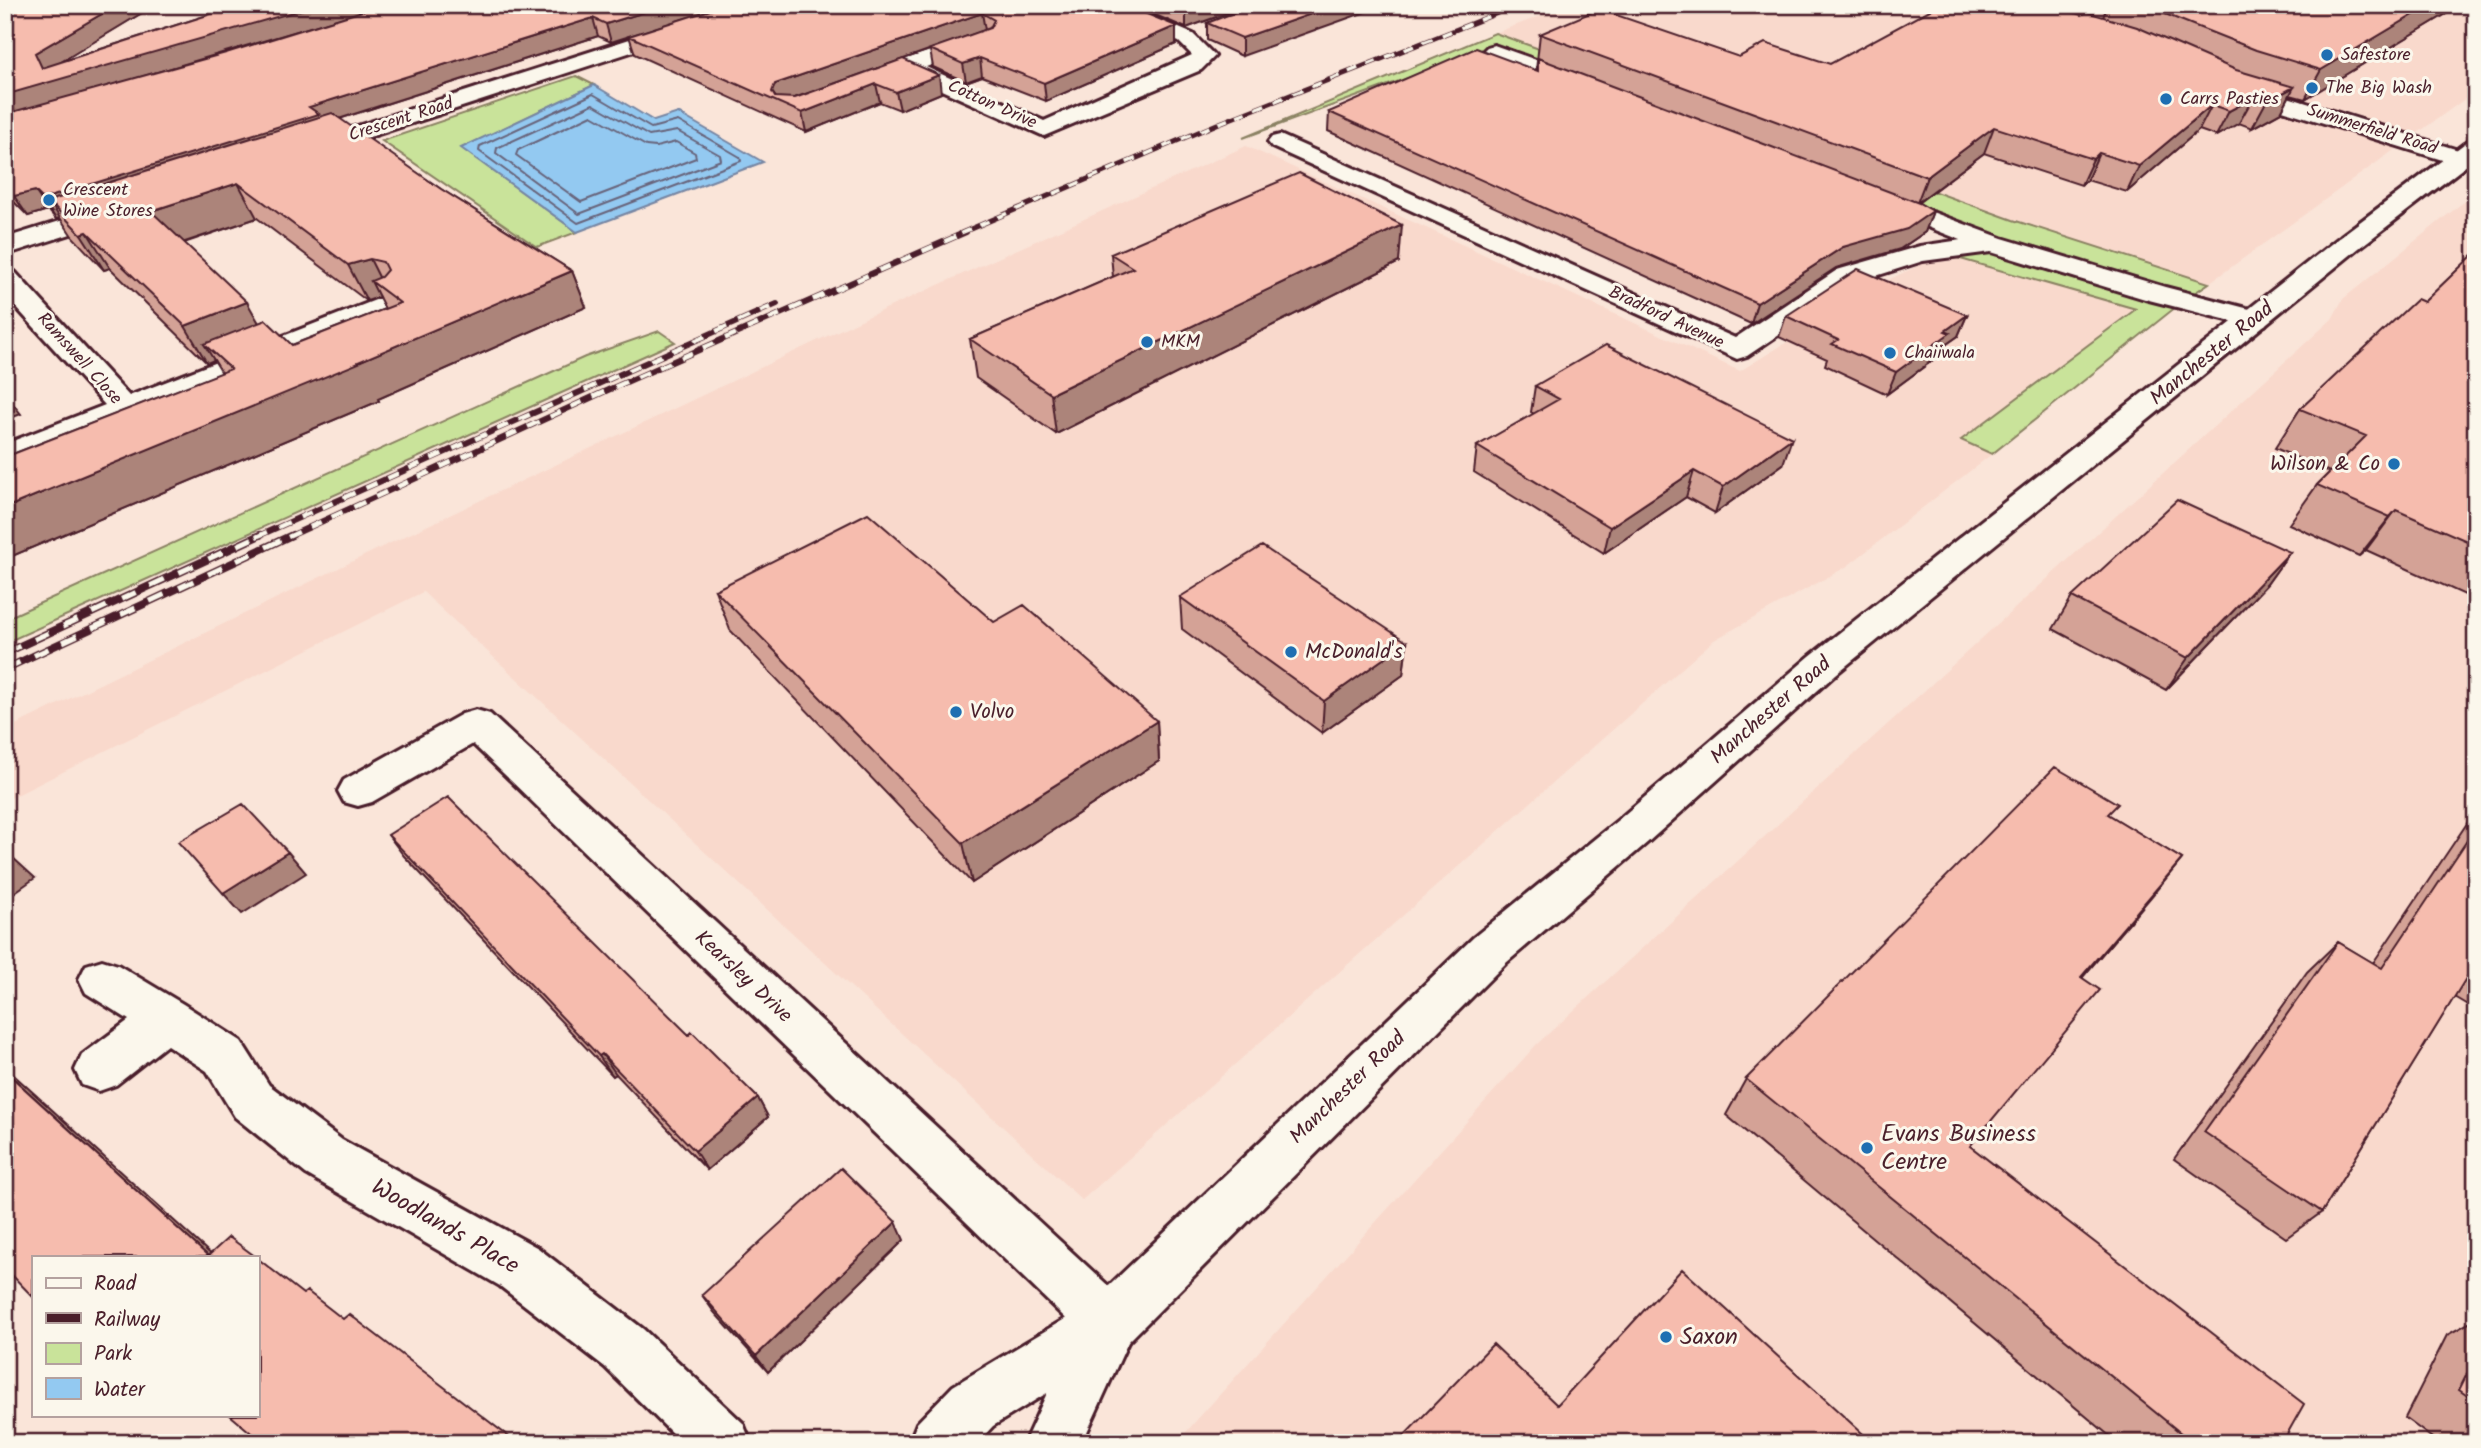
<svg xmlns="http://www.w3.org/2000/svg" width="2481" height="1448" font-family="Kalam,sans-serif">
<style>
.built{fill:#f9d9cc}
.green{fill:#c9e39a;stroke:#8a8162;stroke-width:2}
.water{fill:#93c9f1;stroke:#7685a2;stroke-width:2}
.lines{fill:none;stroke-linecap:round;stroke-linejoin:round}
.shore{stroke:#67637a;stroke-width:2}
.minor-casing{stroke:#4a1f2b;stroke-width:6}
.secondary-casing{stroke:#4a1f2b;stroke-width:6}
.minor{fill:#fbf7ec;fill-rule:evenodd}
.secondary{fill:#fbf7ec;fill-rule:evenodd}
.rail-far2-casing{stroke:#4a1f2b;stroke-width:5}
.rail-far1-casing{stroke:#4a1f2b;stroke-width:6}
.rail-casing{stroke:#4a1f2b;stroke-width:8}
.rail-far2{stroke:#fbf7ec;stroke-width:3.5;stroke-dasharray:10;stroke-linecap:butt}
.rail-far1{stroke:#fbf7ec;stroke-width:4.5;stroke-dasharray:12;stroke-linecap:butt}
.rail{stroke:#fbf7ec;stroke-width:5;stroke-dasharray:16;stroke-linecap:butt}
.wall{fill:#d4a296;stroke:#4a1f2b;stroke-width:2;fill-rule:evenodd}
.shaded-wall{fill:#ac847a;stroke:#4a1f2b;stroke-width:2}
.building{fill:#f6bcae;stroke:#4a1f2b;stroke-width:2}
.poi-dot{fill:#1f6fb2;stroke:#fbf7ec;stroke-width:2.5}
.labels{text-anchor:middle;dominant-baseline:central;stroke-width:6;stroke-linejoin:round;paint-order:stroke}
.far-poi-label{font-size:18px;fill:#4a1f2b;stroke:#fbf7ec;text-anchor:start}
.far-street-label{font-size:18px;fill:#4a1f2b;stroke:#fbf7ec}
.street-label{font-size:21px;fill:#4a1f2b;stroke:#fbf7ec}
.poi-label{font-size:21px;fill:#4a1f2b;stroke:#fbf7ec;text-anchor:start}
.near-poi-label{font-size:24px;fill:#4a1f2b;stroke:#fbf7ec;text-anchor:start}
.near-street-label{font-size:24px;fill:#4a1f2b;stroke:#fbf7ec}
</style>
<rect width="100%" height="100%" fill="#fae5d9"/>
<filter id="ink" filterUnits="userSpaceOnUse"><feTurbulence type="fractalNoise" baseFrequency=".0143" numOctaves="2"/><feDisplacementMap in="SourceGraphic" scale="14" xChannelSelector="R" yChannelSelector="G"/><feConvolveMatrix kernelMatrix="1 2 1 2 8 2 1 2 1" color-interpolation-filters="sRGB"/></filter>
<g filter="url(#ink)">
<path class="built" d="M1570 5H2476V91L2209 283 2013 220 1495 33Z
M1246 146 1740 371 1888 280 1924 263 1957 258 2136 309 1962 440 1992 454 1846 567 1714 640 1082 1200 423 592 5 801V730L378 549 863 319Z
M2476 192V1443H1176L1536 1045 2332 319 2343 299Z"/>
<path class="green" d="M1495 33 2013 220 2209 283 2190 296 2003 239 1495 46 1243 138Z
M576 76 594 85 462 148 577 232 537 247 382 141Z
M1997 251 2176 307 1992 454 1961 440 2136 309 1957 258Z
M659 331 675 342 5 643V619L585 357Z"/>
<path class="water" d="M594 85 654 121 678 113 763 162 577 232 461 148Z"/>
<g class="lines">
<path class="shore" d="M593 94 651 128 678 121 740 157 741 161 578 223 479 151 480 146Z
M593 104 649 136 677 131 720 155 721 160 579 214 496 153 497 148Z
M592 115 646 146 656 147 676 142 695 153 696 158 581 202 516 155 518 150Z"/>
<g class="minor-casing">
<path id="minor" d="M736 5H767L764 9 317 154H301L297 149 301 144Z
M1097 5H1125L1193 34 1215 56 1201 70 1044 136 899 71 896 66 899 61 974 36H988L991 40 988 44 926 67 1044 121 1192 55 1179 42 1100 9Z
M1494 45 1592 80 1595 85 1592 90H1576L1487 55 1483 51 1487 47Z
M2236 81 2468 153 2472 158 2468 163H2452L2228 93 2225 88 2228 83Z
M1280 135 1735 338 1837 270 1920 246 1961 240 1872 205 1869 200 1872 195 1881 193 2002 238 2165 287 2265 313 2269 319 2265 325 2255 327 2145 299 1991 252 1923 261 1857 282 1747 356 1737 359 1272 147 1268 142 1272 137Z
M115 204 124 207 128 212 124 217 5 255V238Z
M5 270 15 272 129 396 378 299 388 297 398 299 402 305 398 311 5 464V444L105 405 5 295Z
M476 710 490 714 1128 1304 1136 1323 1128 1342 1109 1350 1090 1342 473 744 372 802 358 806 344 802 338 791 344 780 462 714Z
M102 960 118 965 183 1004 241 1041 269 1085 342 1140 538 1248 643 1329 743 1423 751 1443H682L605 1367 500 1286 306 1174 235 1117 207 1071 167 1045 116 1085 99 1091 82 1085 75 1070 82 1055 129 1020 86 993 79 979 86 965Z"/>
</g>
<g class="secondary-casing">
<path id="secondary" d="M2476 139V158L2359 248 1836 674 1648 842 1506 963 1128 1342 1082 1443H1024L1047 1393 993 1426 977 1443H909L917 1423 953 1386 1090 1304 1474 937 1618 820 1810 656 2341 236 2468 141Z"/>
</g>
<use href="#minor" class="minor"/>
<use href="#secondary" class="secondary"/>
<g class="rail-far2-casing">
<path id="rail-far2" d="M961 233 1217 124 1518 5"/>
</g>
<g class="rail-far1-casing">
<path id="rail-far1" d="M256 537 777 304
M288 537 608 390 966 232"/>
</g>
<g class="rail-casing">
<path id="rail" d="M5 653 260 535
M5 669 292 535"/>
</g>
<use href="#rail-far2" class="rail-far2"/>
<use href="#rail-far1" class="rail-far1"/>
<use href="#rail" class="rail"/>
</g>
<path class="wall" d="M5 5H155L60 62 239 5H1125L1176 44 1046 101 982 76 966 82 933 67 930 50 903 59 941 93 900 110 880 102 806 132 635 54 629 36 611 42 598 36 339 119 441 189 572 271 586 307 378 399 379 401 5 559V457L222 373 214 360 207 363 110 268 104 270 72 236 60 218 56 219 48 210 28 216 5 193ZM332 21 226 53 146 76ZM257 218 367 301 379 297 385 309 292 345 259 323 184 243Z
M1132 5H1249L1186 28Z
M1254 5 1242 56 1207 40V23Z
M1871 5H1909L1893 12Z
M2108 5H2461L2305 99 2290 95 2281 112 2252 128 2239 123 2216 136 2199 130 2127 192 2087 180 2081 185 1984 153 1918 203 1933 211 1925 232 1900 249 1836 268 1751 324 1328 131 1329 112 1536 70 1540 34 1739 57 1830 64 2081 15 2103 17Z
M2476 252V600L2366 550 2359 556 2289 524 2317 485 2330 472 2275 448 2300 409 2424 302Z
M1111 254 1399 262 1056 434 976 378 970 339 1113 277Z
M1967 315 1958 336 1944 346 1941 354 1887 394 1825 365 1827 359 1779 337 1786 316Z
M1535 386 1783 464 1715 513 1686 497 1604 553 1474 472 1477 446 1534 414 1531 412Z
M2290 552 2267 584 2166 690 2053 629 2072 597Z
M715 590 994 622 1157 721 1159 761 972 883 730 630Z
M1180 597 1407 642 1403 675 1322 733 1182 629Z
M2476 810V1010L2454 997 2322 1212 2286 1238 2174 1159 2307 972 2338 942 2373 963Z
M2109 815 2182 859 2082 978 1970 1146 2282 1443H2118L1726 1115 1746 1079Z
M388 835 689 1035 758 1098 768 1117 707 1170 616 1074 613 1076 404 856Z
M904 1240 768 1372 714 1312 702 1295Z
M2476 1319V1443H2439L2405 1418 2447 1335Z"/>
<path class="shaded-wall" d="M117 5H155L46 71 318 5H385L5 117V95L35 53Z
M667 5H727L611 42 606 24Z
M1201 5H1249L1186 28V11Z
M1337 5H1385L1242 56V38Z
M1895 5H1909L1893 12Z
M2430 5H2461L2305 99 2321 70Z
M982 13 985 30 780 103 772 92 775 84Z
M593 18 598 36 323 124 49 201 60 218 56 219 43 199 309 107Z
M1176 26V44L1046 101 1044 83Z
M980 58 982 76 966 82 963 64Z
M939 75 941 93 900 110 896 92Z
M876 84 880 102 806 132 802 113Z
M2294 87 2281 112 2252 128 2266 102Z
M2253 98 2239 123 2216 136 2229 111Z
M2212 105 2199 130 2127 192 2139 166Z
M1994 127 1984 153 1917 203 1927 177Z
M2099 153 2087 180 2081 185 2093 159Z
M238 183 257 218 173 246 151 211Z
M35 191 48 210 28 216 14 196Z
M1933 211 1925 232 1900 249 1836 268 1751 324 1757 303 1843 247Z
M1402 225 1399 262 1056 434 1051 394Z
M87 232 110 268 104 270 81 234Z
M370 259 387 293 371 281 379 297 367 301 348 265Z
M572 271 586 307 378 399 379 401 5 559V508L358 362Z
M247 302 268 339 204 344 214 360 207 363 185 326Z
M1967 315 1958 336 1944 346 1941 354 1887 394 1896 372 1945 331Z
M5 394 21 414 5 420Z
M1792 438 1783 464 1715 513 1723 487Z
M1694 471 1686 497 1604 553 1610 527Z
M2396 510 2366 550 2359 556 2390 517Z
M2290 552 2267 584 2166 690 2188 658Z
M1407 642 1403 675 1322 733 1324 701Z
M1157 721 1159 761 972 883 963 843Z
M288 852 306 873 242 914 223 893Z
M12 857 35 878 5 899V861Z
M2182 859 2150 898 2050 1015 2081 977Z
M602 1054 616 1074 613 1076 599 1056Z
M5 1067 214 1257H209L5 1071Z
M758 1098 768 1117 707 1170 695 1151Z
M896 1222 904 1240 768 1372 756 1356Z"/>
<path class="building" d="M5 5H117L35 53 42 68 239 5H318L5 95Z
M382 5H667L606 24 593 18 309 107 319 114 43 199 35 191 14 196 5 187V114L226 53Z
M726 5H1125L1176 26 1044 83 980 58 963 64 930 49 990 28 994 20 982 13 775 84 772 92 775 97 795 98 903 59 939 75 896 92 876 84 802 113 629 36Z
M1172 5H1201L1186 11Z
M1254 5H1337L1242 38 1207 23Z
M1939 5H2050L2081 15 2087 12 2137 27 2236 70 2294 87 2266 102 2253 98 2229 111 2212 105 2139 166 2099 153 2093 159 1994 127 1927 177 1540 34 1599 9 1739 57 1765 43 1830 64Z
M2138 5H2430L2321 70 2256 50 2155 10Z
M1476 48 1538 71V58L1919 203 1933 211 1907 229 1843 247 1757 303 1329 112Z
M332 113 441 189 572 271 358 362 359 363 5 508V457L231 369 204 344 266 320 292 345 400 303 371 281 381 277 387 270 383 262 370 259 348 265 238 183 151 211 247 302 185 326 87 232 81 234 49 201Z
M1299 173 1402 225 1051 394 970 339 1133 268 1111 254Z
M2476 252V545L2396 510 2390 517 2317 485 2366 436 2300 409 2417 299 2424 302Z
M1858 269 1967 315 1945 331 1950 333 1896 372 1832 344 1838 340 1786 316Z
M1606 345 1792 438 1723 487 1694 471 1610 527 1477 446 1559 399 1535 386Z
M2177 500 2290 552 2188 658 2072 597Z
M868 513 994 622 1024 605 1157 721 963 843 715 590Z
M1262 546 1407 642 1324 701 1180 597Z
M2055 767 2118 804 2108 814 2182 859 2081 977 2100 990 1970 1146 2304 1404 2282 1443H2193L1746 1079Z
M448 797 689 1035 692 1032 758 1098 695 1151 602 1054 599 1056 388 835Z
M243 804 288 852 223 893 178 842Z
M2476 827V962L2322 1212 2204 1132 2338 942 2382 968Z
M5 852 12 857 5 861Z
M5 1071 208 1256 229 1237 256 1257H33V1297L5 1268Z
M841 1168 896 1222 756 1356 702 1295Z
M257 1258 303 1294 307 1291 343 1319 349 1314 517 1443H263L230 1415H257Z
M1682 1269 1873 1443H1397L1493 1344 1557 1405Z
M2476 1356V1402L2459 1390Z"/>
</g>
<g class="poi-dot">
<circle cx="2327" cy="55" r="7"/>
<circle cx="2312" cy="88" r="7"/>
<circle cx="2166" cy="99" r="7"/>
<circle cx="49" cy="200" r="7"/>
<circle cx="1147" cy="342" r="7"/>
<circle cx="1890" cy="353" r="7"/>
<circle cx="2394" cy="464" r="7"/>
<circle cx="1291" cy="652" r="7"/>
<circle cx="956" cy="712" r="7"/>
<circle cx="1867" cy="1148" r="7"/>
<circle cx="1666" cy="1337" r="7"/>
</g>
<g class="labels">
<g class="far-poi-label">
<text x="2341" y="55">Safestore</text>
<text x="2326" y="88">The Big Wash</text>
<text x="2180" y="99">Carrs Pasties</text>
<text x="63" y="190">Crescent<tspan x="63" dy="21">Wine Stores</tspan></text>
<text x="1161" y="342">MKM</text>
<text x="1904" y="353">Chaiiwala</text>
</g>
<g class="far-street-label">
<text transform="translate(992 105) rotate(24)">Cotton Drive</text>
<text transform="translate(401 120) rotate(-18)">Crescent Road</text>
<text transform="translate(2372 130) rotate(17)">Summerfield Road</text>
<text transform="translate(1666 318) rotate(25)">Bradford Avenue</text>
<text transform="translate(79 359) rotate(48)">Ramswell Close</text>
</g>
<g class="street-label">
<text transform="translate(2212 354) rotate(-39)">Manchester Road</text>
<text transform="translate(1771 711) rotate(-41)">Manchester Road</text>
<text transform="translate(743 977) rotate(43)">Kearsley Drive</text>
<text transform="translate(1348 1088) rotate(-44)">Manchester Road</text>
</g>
<g class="poi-label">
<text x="2380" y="464" text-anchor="end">Wilson &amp; Co</text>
<text x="1305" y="652">McDonald's</text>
<text x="970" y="712">Volvo</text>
</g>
<g class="near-poi-label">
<text x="1881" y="1134">Evans Business<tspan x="1881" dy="28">Centre</tspan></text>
<text x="1680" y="1337">Saxon</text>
</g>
<g class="near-street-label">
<text transform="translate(445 1227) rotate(30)">Woodlands Place</text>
</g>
</g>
<rect width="2481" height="1448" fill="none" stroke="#fbf7ec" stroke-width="28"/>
<rect x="14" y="14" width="2453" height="1420" fill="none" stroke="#4a1f2b" stroke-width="2.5" filter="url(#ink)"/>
<rect x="32" y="1256" width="228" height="161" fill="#fbf7ec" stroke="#b4a19f" stroke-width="2"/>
<rect x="46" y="1278" width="35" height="10" fill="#fbf7ec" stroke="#b4a19f" stroke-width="2"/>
<text x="94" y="1290" font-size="21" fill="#4a1f2b">Road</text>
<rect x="46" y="1313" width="35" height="10" fill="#4a1f2b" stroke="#b4a19f" stroke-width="2"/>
<text x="94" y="1326" font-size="21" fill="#4a1f2b">Railway</text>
<rect x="46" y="1343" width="35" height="21" fill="#c9e39a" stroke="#b4a19f" stroke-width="2"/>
<text x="94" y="1360" font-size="21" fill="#4a1f2b">Park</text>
<rect x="46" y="1378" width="35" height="21" fill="#93c9f1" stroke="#b4a19f" stroke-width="2"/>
<text x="94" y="1396" font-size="21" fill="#4a1f2b">Water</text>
</svg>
